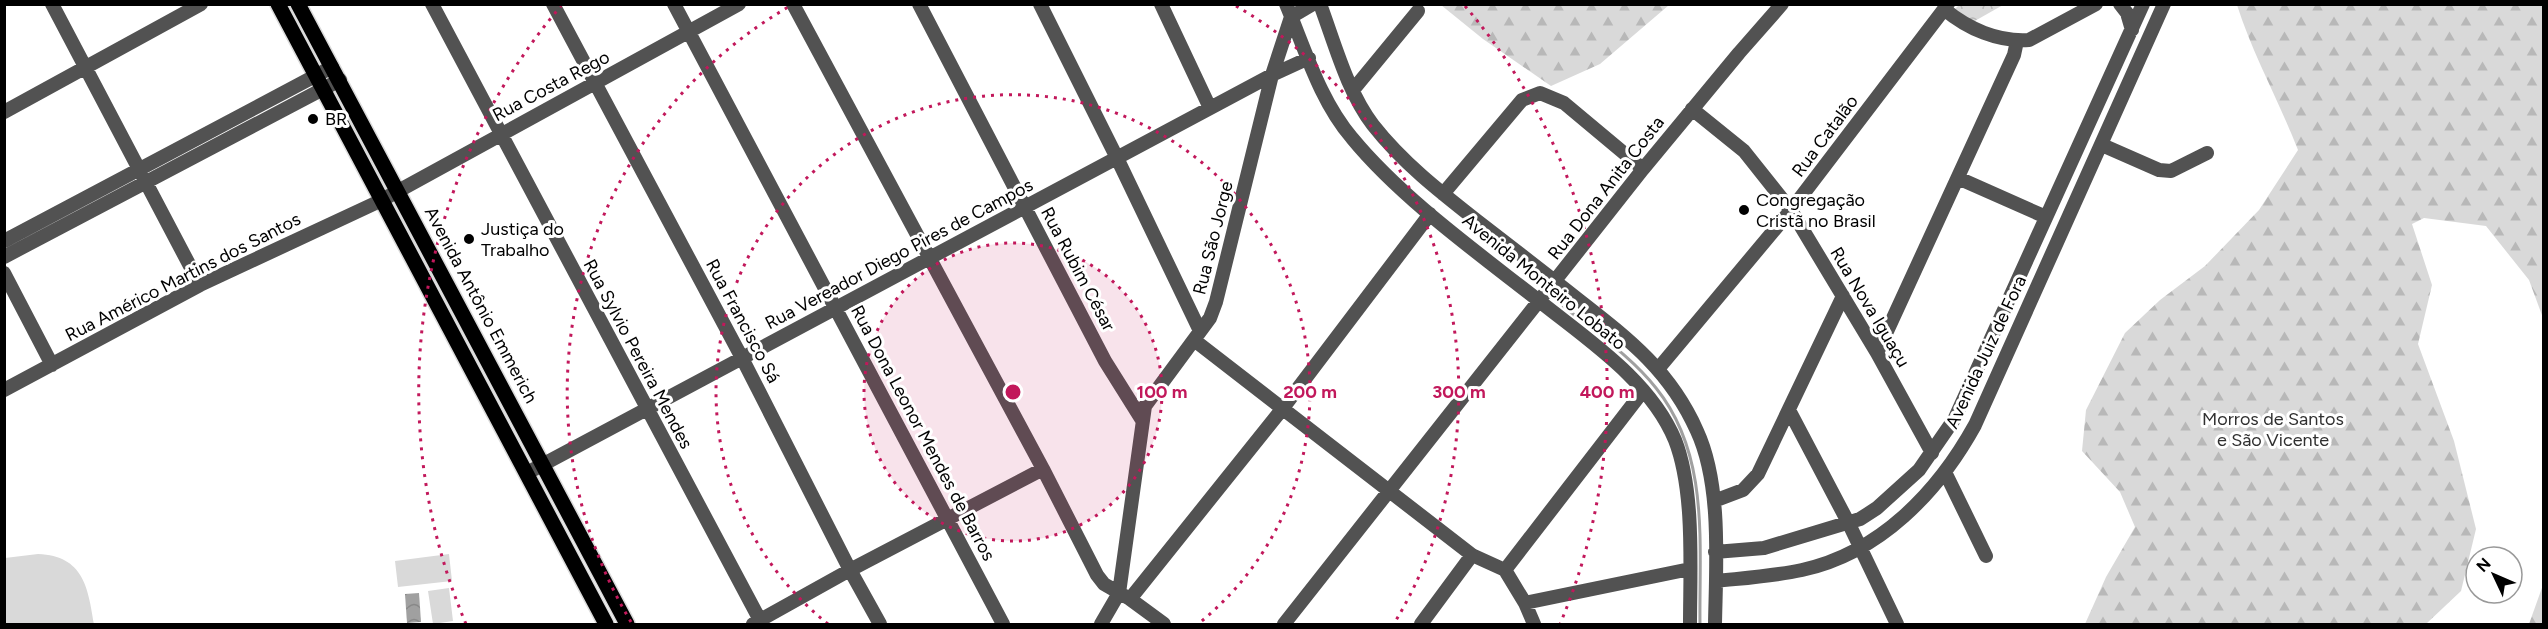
<svg xmlns="http://www.w3.org/2000/svg" width="2548" height="629" font-family="Figtree,sans-serif">
<style>
.grass{fill:#d9d9d9}
.forest{fill:url(#forest-firs)}
.park{fill:url(#park-crowns)}
.water{fill:url(#water-waves)}
.lines{fill:none;stroke-linecap:round;stroke-linejoin:round}
.stream{stroke:#a0a0a0;stroke-width:3}
.major-casing{stroke:#dbdbdb;stroke-width:18}
.minor{stroke:#525252;stroke-width:14}
.major{stroke:#000;stroke-width:15}
.ring{fill:none;stroke:#c2185b;stroke-width:3;stroke-dasharray:3 6}
.poi-dot{fill:#000;stroke:#fff;stroke-width:2}
.labels{text-anchor:middle;dominant-baseline:central;stroke-width:6;stroke-linejoin:round;paint-order:stroke}
.street-label{font-size:18px;fill:#000;stroke:#fff}
.poi-label{font-size:18px;fill:#000;stroke:#fff;text-anchor:start}
.park-label{font-size:18px;fill:#303030;stroke:#fff}
.centre{fill:#c2185b;stroke:#fff;stroke-width:3}
.ring-label{font-size:18px;text-anchor:middle;font-weight:bold;fill:#c2185b;stroke:#fff;stroke-width:6;stroke-linejoin:round;paint-order:stroke}
</style>
<defs>
<pattern id="forest-firs" width="22" height="20" patternUnits="userSpaceOnUse" patternTransform="scale(1.5)"><rect width="22" height="20" fill="#d9d9d9"/><path d="M5 1l3.5 6h-7zM16 11l3.5 6h-7z" fill="#b8b8b8"/></pattern>
<pattern id="park-crowns" width="20" height="18" patternUnits="userSpaceOnUse" patternTransform="scale(1.5)"><rect width="20" height="18" fill="#d9d9d9"/><path d="M2 6a3 3 0 1 1 6 0M12 15a3 3 0 1 1 6 0" fill="none" stroke="#b8b8b8"/></pattern>
<pattern id="water-waves" width="16" height="10" patternUnits="userSpaceOnUse" patternTransform="scale(1.5)"><rect width="16" height="10" fill="#a0a0a0"/><path d="M0 5q4-4 8 0t8 0" fill="none" stroke="#888"/></pattern>
</defs>
<rect width="100%" height="100%" fill="#fff"/>
<path class="grass" d="M38 554C84 556 88 588 94 624H5V558Z
M449 554 452 581 398 587 395 561Z
M449 588 453 621 433 624 428 591Z"/>
<path class="forest" d="M1441 5H1669L1600 64 1551 86 1483 39Z
M2237 5H2543V318L2529 280 2486 226 2424 218 2412 224 2432 285 2418 344 2454 441 2476 529 2461 591 2426 624H2085L2106 577 2135 527 2120 492 2082 451 2086 410 2125 333 2160 300 2205 266 2259 210 2298 150C2279 101 2253 55 2237 5Z
M2543 585V624H2529Z"/>
<path class="park" d="M1959 5H2003L1973 22 1955 9Z"/>
<path class="water" d="M419 593 421 622 407 623 405 594Z"/>
<g class="lines">
<path class="stream" d="M1561 304C1593 331 1630 355 1656 388 1710 455 1699 544 1700 624"/>
<g class="major-casing">
<path id="major" d="M278 4 606 624
M298 4 627 624"/>
</g>
<path class="minor" d="M52 4 200 285
M432 4 762 624
M553 4 742 358 850 570 880 624
M674 4 1003 624
M793 4 1043 469 1097 575 1104 584 1130 599 1164 624
M919 4 1105 361 1142 420
M1040 4 1117 158 1200 331
M1161 4 1210 108
M1286 4C1305 49 1320 101 1352 138 1402 199 1481 255 1543 304 1591 342 1651 382 1675 440 1695 491 1690 570 1690 624
M1320 4C1335 44 1347 91 1373 125 1402 162 1439 191 1476 220 1511 247 1546 274 1580 301 1630 340 1671 372 1697 431 1722 485 1716 566 1715 624
M2120 4 2127 13 2132 30
M1944 9C1968 29 1998 42 2029 40L2096 4
M1353 90 1418 11
M1692 109 1744 151 1791 210 1877 353 1932 453
M4 112 201 4
M2102 145 2159 170 2171 171 2207 153
M1958 178 2046 217
M1443 194 1522 100 1540 93 1564 103 1643 169
M4 241 332 67
M4 257 340 80
M4 273 52 365
M1194 340 1472 555 1505 570 1525 603 1534 624
M1877 353 2014 55 2017 41
M1658 369 1791 210 1948 4
M4 390 200 285 380 201 739 4
M1789 410 1849 524 1897 624
M1945 472 1986 556
M527 473 1272 75 1309 58
M1714 501 1743 490 1758 474 1843 296
M1715 552 1764 548 1860 519 1877 508 1919 470 1955 418 2143 4
M1505 570 1643 391
M1716 581C1744 578 1774 576 1802 570 1880 553 1938 492 1975 425L2164 4
M1130 599 1283 408 1430 214
M1525 603 1690 569
M753 624 850 570 1043 469
M1101 624 1119 593 1145 406 1210 318 1216 302 1272 75 1291 17 1313 4
M1284 624 1643 169 1739 53 1782 4
M1421 624 1472 555"/>
<use href="#major" class="major"/>
</g>
<circle cx="1013" cy="392" r="149" fill="#c2185b" fill-opacity=".12"/>
<g class="ring">
<circle cx="1013" cy="392" r="149"/>
<path d="M828 624A297 297 0 1 1 1198 624"/>
<path d="M631 622A446 446 0 0 1 790 6M1236 6A446 446 0 0 1 1395 622"/>
<path d="M466 624A594 594 0 0 1 561 6M1465 6A594 594 0 0 1 1560 624"/>
</g>
<g class="poi-dot">
<circle cx="313" cy="119" r="6"/>
<circle cx="1744" cy="210" r="6"/>
<circle cx="469" cy="239" r="6"/>
</g>
<g class="labels">
<g class="street-label">
<text transform="translate(551 86) rotate(-28)">Rua Costa Rego</text>
<text transform="translate(1825 136) rotate(-53)">Rua Catalão</text>
<text transform="translate(1606 188) rotate(-52)">Rua Dona Anita Costa</text>
<text transform="translate(1213 238) rotate(-76)">Rua São Jorge</text>
<text transform="translate(899 254) rotate(-28)">Rua Vereador Diego Pires de Campos</text>
<text transform="translate(1078 269) rotate(62)">Rua Rubim César</text>
<text transform="translate(183 277) rotate(-27)">Rua Américo Martins dos Santos</text>
<text transform="translate(1544 282) rotate(39)">Avenida Monteiro Lobato</text>
<text transform="translate(481 305) rotate(62)">Avenida Antônio Emmerich</text>
<text transform="translate(1870 307) rotate(59)">Rua Nova Iguaçu</text>
<text transform="translate(743 321) rotate(62)">Rua Francisco Sá</text>
<text transform="translate(1986 352) rotate(-65)">Avenida Juiz de Fora</text>
<text transform="translate(638 354) rotate(62)">Rua Sylvio Pereira Mendes</text>
<text transform="translate(923 433) rotate(62)">Rua Dona Leonor Mendes de Barros</text>
</g>
<g class="poi-label">
<text x="325" y="119">BR</text>
<text x="1756" y="200">Congregação<tspan x="1756" dy="21">Cristã no Brasil</tspan></text>
<text x="481" y="229">Justiça do<tspan x="481" dy="21">Trabalho</tspan></text>
</g>
<g class="park-label">
<text x="2273" y="419">Morros de Santos<tspan x="2273" dy="21">e São Vicente</tspan></text>
</g>
</g>
<circle cx="1013" cy="392" r="9" class="centre"/>
<g class="ring-label">
<text x="1162" y="398">100 m</text>
<text x="1310" y="398">200 m</text>
<text x="1459" y="398">300 m</text>
<text x="1607" y="398">400 m</text>
</g>
<rect width="2548" height="629" fill="none" stroke="#000000" stroke-width="12"/>
<g transform="translate(2494 575) rotate(314)"><circle r="28" fill="#ffffff" stroke="#999999" stroke-width="1.5"/>
<path d="M0-4.5L10 22L0 15L-10 22Z" fill="#000000"/>
<text y="-9" font-size="16" font-weight="bold" text-anchor="middle" fill="#000000">N</text>
</g>
</svg>
